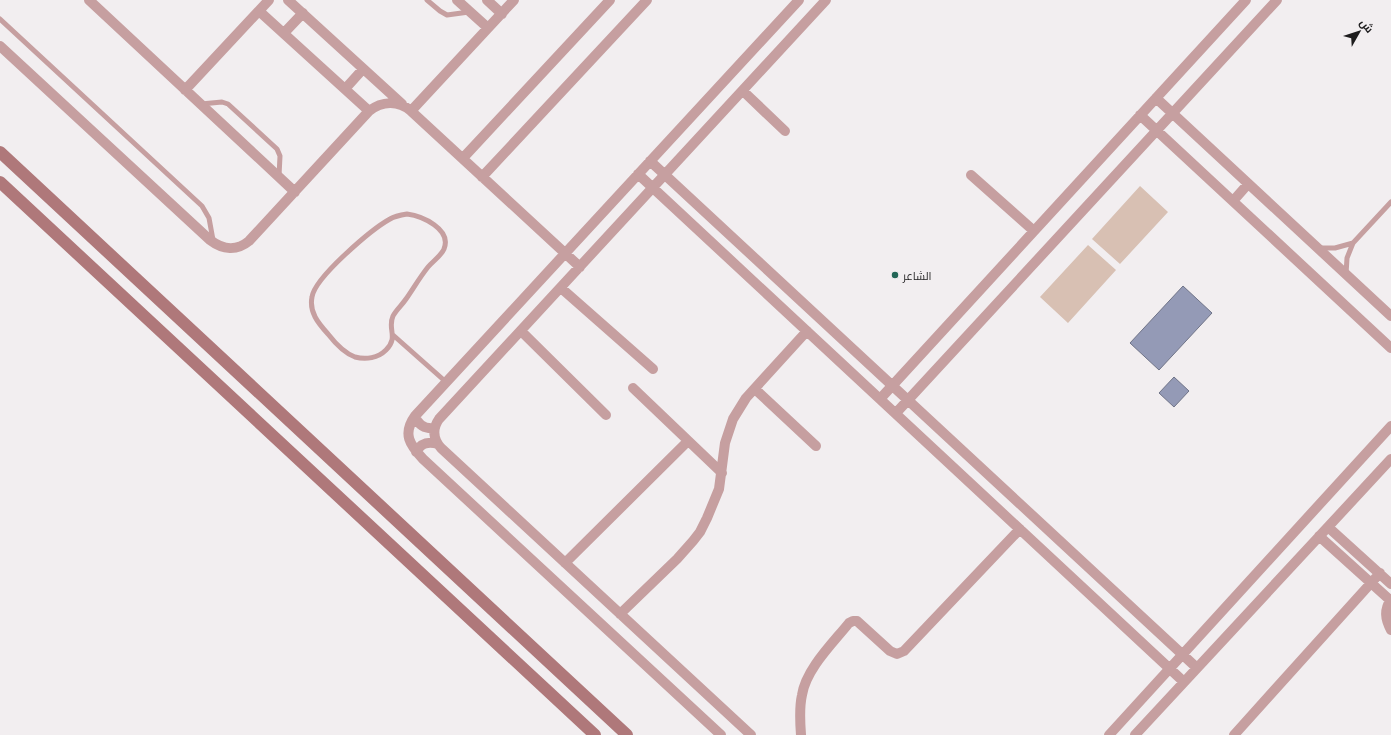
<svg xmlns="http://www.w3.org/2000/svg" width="1391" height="735" font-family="'Noto Sans',Cairo,sans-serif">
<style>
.green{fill:#d8c0b3}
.water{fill:#949ab6;stroke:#707488}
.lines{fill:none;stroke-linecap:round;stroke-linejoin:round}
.lane{stroke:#c69fa0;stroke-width:5}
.street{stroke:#c69fa0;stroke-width:10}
.secondary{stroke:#af787a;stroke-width:12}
.poi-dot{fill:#226657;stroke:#f2eef0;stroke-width:1.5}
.labels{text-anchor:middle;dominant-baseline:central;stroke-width:3;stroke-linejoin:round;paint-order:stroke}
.poi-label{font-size:11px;fill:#1d1c1d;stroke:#f2eef0;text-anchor:start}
</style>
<rect width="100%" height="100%" fill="#f2eef0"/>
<path class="green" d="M1140 186 1168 212 1120 264 1092 239Z
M1088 245 1116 270 1068 323 1040 297Z"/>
<path class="water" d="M1183 286 1212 313 1159 370 1130 343Z
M1174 377 1189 391 1174 407 1159 393Z"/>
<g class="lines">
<path class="lane" d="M427 0 440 11 447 15 469 12
M0 19 202 206 209 218 213 240
M201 104 222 102 228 104 277 149 280 156 279 176
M407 214C422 216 452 229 444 249 441 256 433 261 428 267 420 277 413 289 406 299 402 305 396 310 393 316 387 329 399 337 386 350 378 358 366 360 355 357 344 353 335 343 328 334 318 323 309 312 312 297 315 277 372 229 390 219 395 216 401 215 407 214Z
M1320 248H1335L1353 243
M1346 274 1347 258 1353 243 1391 202
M393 335 446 382"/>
<path class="street" d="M89 0 295 192
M288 0 402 104
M457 0 488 28
M487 0 502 14
M259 11 369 111
M284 33 303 13
M0 46 210 240C223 250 237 251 249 241L369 111C382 101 398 100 411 111L580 267
M345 89 363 69
M185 90 269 0
M743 91 785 131
M1156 98 1391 316
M411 111 514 0
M1140 115 1391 348
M463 158 610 0
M650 161 1197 668
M638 174 1184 682
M971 175 1034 231
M482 177 647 0
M1233 201 1248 184
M561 288 653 369
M521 331 606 415
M633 388 722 473
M755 389 816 446
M880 399 1246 0
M896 413 1277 0
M415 416C418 425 425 429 434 428
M416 452C421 443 428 441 438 444
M1328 527 1391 584
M1319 536 1390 600
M565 563 688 441
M1391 599C1384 610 1385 619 1391 630
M620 614 677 559 693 541 700 532 707 518 719 489 725 443 733 419 746 398 807 331
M721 735 423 459C410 445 402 434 415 416L799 0
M751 735 441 448C433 439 432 429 439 419L826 0
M801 735C800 722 799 708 802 695 806 669 833 643 849 623L853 621H857L890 651 897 654 904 651 1020 529
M1109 735 1391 426
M1135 735 1391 459
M1234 735 1380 573"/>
<path class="secondary" d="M0 152 627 735
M0 182 595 735"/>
</g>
<circle class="poi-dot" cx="895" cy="275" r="4"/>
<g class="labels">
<g class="poi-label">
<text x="903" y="275">الشاعر</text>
</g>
</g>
<g transform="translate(1359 32) rotate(51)" stroke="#f2eef0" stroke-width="3" paint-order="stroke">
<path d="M0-3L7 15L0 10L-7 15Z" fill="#1d1c1d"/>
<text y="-6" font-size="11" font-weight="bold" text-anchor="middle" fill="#1d1c1d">ش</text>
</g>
</svg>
